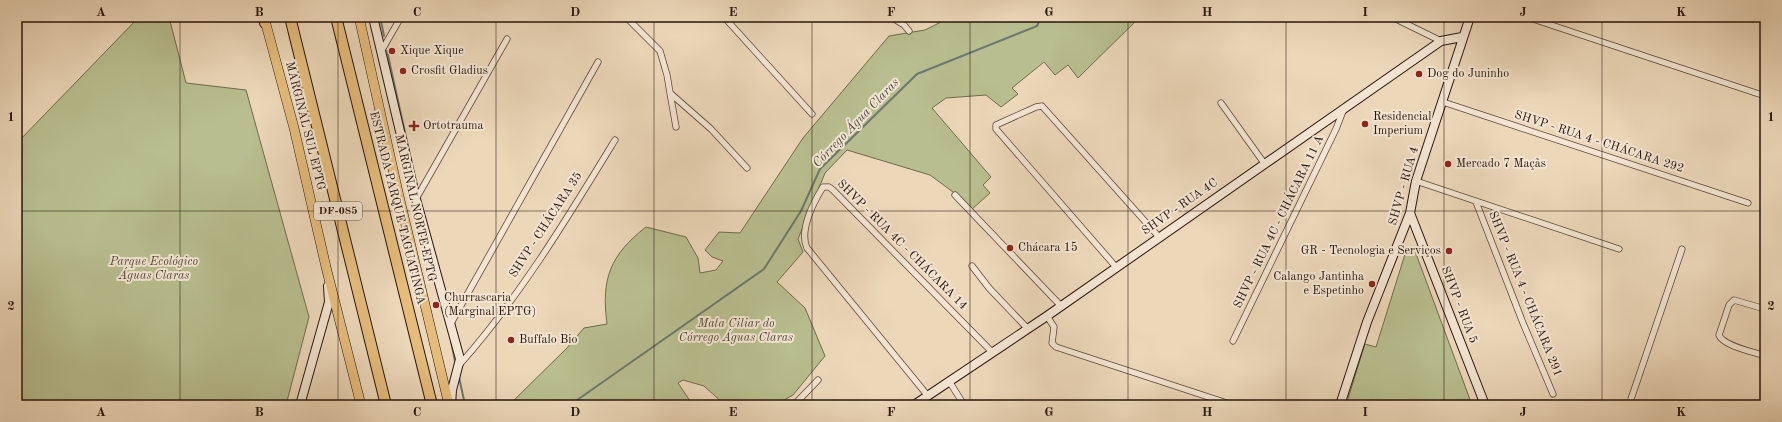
<svg xmlns="http://www.w3.org/2000/svg" width="1782" height="422" font-family="'Old Standard TT',serif">
<style>
.green{fill:#b8be8f;stroke:#706a4e}
.lines{fill:none;stroke-linecap:round;stroke-linejoin:round}
.stream{stroke:#6c7870;stroke-width:2}
.street-casing{stroke:#594638;stroke-width:7}
.secondary-casing{stroke:#28160d;stroke-width:10}
.primary-casing{stroke:#28160d;stroke-width:10}
.highway-casing{stroke:#28160d;stroke-width:12}
.street{stroke:#f3e5d2;stroke-width:5.5}
.secondary{stroke:#f3e5d2;stroke-width:8}
.primary{stroke:#e6bc7c;stroke-width:9}
.highway{stroke:#e6bc7c;stroke-width:10}
.grid{fill:none;stroke:#28160d;stroke-width:1;stroke-opacity:0.55}
.poi-dot{fill:#8f2418;stroke:#f3e5d2;stroke-width:1.5}
.labels{text-anchor:middle;dominant-baseline:central;stroke-width:4;stroke-linejoin:round;paint-order:stroke}
.shield{fill:#f3e5d2;stroke:#655448;stroke-width:1}
.shield-label{font-size:11px;font-weight:bold;fill:#28160d}
.poi-label{font-size:12px;fill:#28160d;stroke:#f3e5d2;text-anchor:start}
.street-label{font-size:12px;fill:#28160d;stroke:#f3e5d2}
.park-label{font-size:12px;font-style:italic;fill:#534834;stroke:#f3e5d2}
.water-label{font-size:13px;font-style:italic;fill:#504f47;stroke:#f3e5d2}
.neatline{fill:none;stroke:#28160d;stroke-width:1.5}
.grid-label{font-size:13px;text-anchor:middle;font-weight:bold;fill:#28160d}
</style>
<rect width="100%" height="100%" fill="#ecd7b9"/>
<filter id="stains"><feTurbulence type="fractalNoise" baseFrequency=".005" numOctaves="4"/><feColorMatrix values="0 0 0 0 .2 0 0 0 0 .09 0 0 0 0 .02 0 0 0 .5 -.17"/></filter>
<radialGradient id="worn" r=".72"><stop offset=".6" stop-color="#630" stop-opacity="0"/><stop offset="1" stop-color="#630" stop-opacity=".3"/></radialGradient>
<path class="green" d="M139 17H169L186 83 246 90 309 317 286 405H17V143Z
M951 17H1140L1078 78 1068 65 1055 75 1044 62 1012 88 1018 94 1001 107 986 95 946 98 932 108 991 177 983 185 990 193 970 211 957 195 930 175 847 150 825 173 798 239 803 252 777 282 805 308 825 356 793 395 775 405H725L704 386 683 380 678 383 692 404 691 405H509L567 348 584 328 607 324C601 279 610 255 646 227L686 237 698 258 700 273 716 270 723 261 712 257 705 250 719 232 740 233 803 138 889 36 925 30Z
M1406 251H1415L1472 405H1346L1365 344 1376 347Z"/>
<g class="lines">
<path class="stream" d="M380 17 384 36
M387 51 417 187
M451 341 455 361
M459 377 465 405
M570 405 764 269 801 211 820 169 917 74 1037 26 1041 17"/>
<g class="street-casing">
<path id="street" d="M626 17 660 51 667 75 670 93 711 129 747 168
M724 17 812 114
M891 17 904 25 909 31
M1392 17 1441 41
M1527 17 1765 96
M382 50 401 17
M670 93 676 127
M1443 102 1748 203
M1221 103 1264 163
M1416 181 1619 249
M955 195 1061 306
M416 199 507 39
M1476 202 1523 323 1553 394
M972 266 989 288 1028 329
M1116 267 996 129V125L1036 107 1042 106 1159 237
M1765 309 1734 300 1729 305 1719 335C1723 346 1754 352 1765 356
M1047 316 1054 327 1052 343 1056 347 1233 405
M450 325 598 62
M1233 341 1336 129 1343 111
M461 363C521 295 568 217 615 140
M949 381 964 405
M928 396 807 248C799 231 813 203 823 187H829L833 190 992 352
M794 405 818 380
M1629 405 1682 249"/>
</g>
<g class="secondary-casing">
<path id="secondary" d="M373 17 416 199 460 359 452 390 451 405
M1410 213 1485 405
M300 405 329 302 328 286
M914 405 1047 316 1441 41 1462 37
M1340 405 1367 322 1410 213 1416 181 1470 17"/>
</g>
<g class="primary-casing">
<path id="primary" d="M264 17 294 128 326 267 361 405
M359 17 398 192 449 405"/>
</g>
<g class="highway-casing">
<path id="highway" d="M265 17V23
M290 17 386 405
M336 17 432 405"/>
</g>
<use href="#street" class="street"/>
<use href="#secondary" class="secondary"/>
<use href="#primary" class="primary"/>
<use href="#highway" class="highway"/>
</g>
<path class="grid" d="M180 17V405M338 17V405M496 17V405M654 17V405M812 17V405M970 17V405M1128 17V405M1286 17V405M1444 17V405M1602 17V405M17 211H1765"/>
<g class="poi-dot">
<circle cx="392" cy="51" r="4"/>
<circle cx="403" cy="71" r="4"/>
<circle cx="1419" cy="74" r="4"/>
<circle cx="1365" cy="124" r="4"/>
<path d="M412 120h4v4h4v4h-4v4h-4v-4h-4v-4h4z"/>
<circle cx="1448" cy="164" r="4"/>
<circle cx="1010" cy="248" r="4"/>
<circle cx="1449" cy="251" r="4"/>
<circle cx="1372" cy="284" r="4"/>
<circle cx="436" cy="305" r="4"/>
<circle cx="511" cy="340" r="4"/>
</g>
<g class="labels">
<rect class="shield" x="314" y="202" width="48" height="18" rx="3"/>
<g class="shield-label">
<text x="338" y="211">DF-085</text>
</g>
<g class="poi-label">
<text x="400" y="51">Xique Xique</text>
<text x="411" y="71">Crosfit Gladius</text>
<text x="1427" y="74">Dog do Juninho</text>
<text x="1373" y="117">Residencial<tspan x="1373" dy="14">Imperium</tspan></text>
<text x="423" y="126">Ortotrauma</text>
<text x="1456" y="164">Mercado 7 Maçãs</text>
<text x="1018" y="248">Chácara 15</text>
<text x="1441" y="251" text-anchor="end">GR - Tecnologia e Serviços</text>
<text x="1364" y="277" text-anchor="end">Calango Jantinha<tspan x="1364" dy="14">e Espetinho</tspan></text>
<text x="444" y="298">Churrascaria<tspan x="444" dy="14">(Marginal EPTG)</tspan></text>
<text x="519" y="340">Buffalo Bio</text>
</g>
<g class="street-label">
<text transform="translate(305 126) rotate(76)">MARGINAL SUL EPTG</text>
<text transform="translate(1599 142) rotate(18)">SHVP - RUA 4 - CHÁCARA 292</text>
<text transform="translate(1404 186) rotate(-74)">SHVP - RUA 4</text>
<text transform="translate(1180 207) rotate(-35)">SHVP - RUA 4C</text>
<text transform="translate(397 208) rotate(76)">ESTRADA PARQUE TAGUATINGA</text>
<text transform="translate(415 208) rotate(77)">MARGINAL NORTE EPTG</text>
<text transform="translate(1279 222) rotate(-64)">SHVP - RUA 4C - CHÁCARA 11 A</text>
<text transform="translate(546 225) rotate(-57)">SHVP - CHÁCARA 35</text>
<text transform="translate(902 245) rotate(45)">SHVP - RUA 4C - CHÁCARA 14</text>
<text transform="translate(1525 294) rotate(68)">SHVP - RUA 4 - CHÁCARA 291</text>
<text transform="translate(1459 305) rotate(69)">SHVP - RUA 5</text>
</g>
<g class="park-label">
<text x="154" y="262">Parque Ecológico<tspan x="154" dy="14">Águas Claras</tspan></text>
<text x="736" y="324">Mata Ciliar do<tspan x="736" dy="14">Córrego Águas Claras</tspan></text>
</g>
<g class="water-label">
<text transform="translate(856 123) rotate(-46)">Córrego Água Claras</text>
</g>
</g>
<rect width="1782" height="422" fill="none" stroke="#ecd7b9" stroke-width="44"/>
<rect x="22" y="22" width="1738" height="378" class="neatline"/>
<g class="grid-label">
<text x="101" y="16">A</text>
<text x="259" y="16">B</text>
<text x="417" y="16">C</text>
<text x="575" y="16">D</text>
<text x="733" y="16">E</text>
<text x="891" y="16">F</text>
<text x="1049" y="16">G</text>
<text x="1207" y="16">H</text>
<text x="1365" y="16">I</text>
<text x="1523" y="16">J</text>
<text x="1681" y="16">K</text>
<text x="11" y="121">1</text>
<text x="1771" y="121">1</text>
<text x="11" y="310">2</text>
<text x="1771" y="310">2</text>
<text x="101" y="416">A</text>
<text x="259" y="416">B</text>
<text x="417" y="416">C</text>
<text x="575" y="416">D</text>
<text x="733" y="416">E</text>
<text x="891" y="416">F</text>
<text x="1049" y="416">G</text>
<text x="1207" y="416">H</text>
<text x="1365" y="416">I</text>
<text x="1523" y="416">J</text>
<text x="1681" y="416">K</text>
</g>
<rect width="100%" height="100%" filter="url(#stains)"/>
<rect width="100%" height="100%" fill="url(#worn)"/>
</svg>
